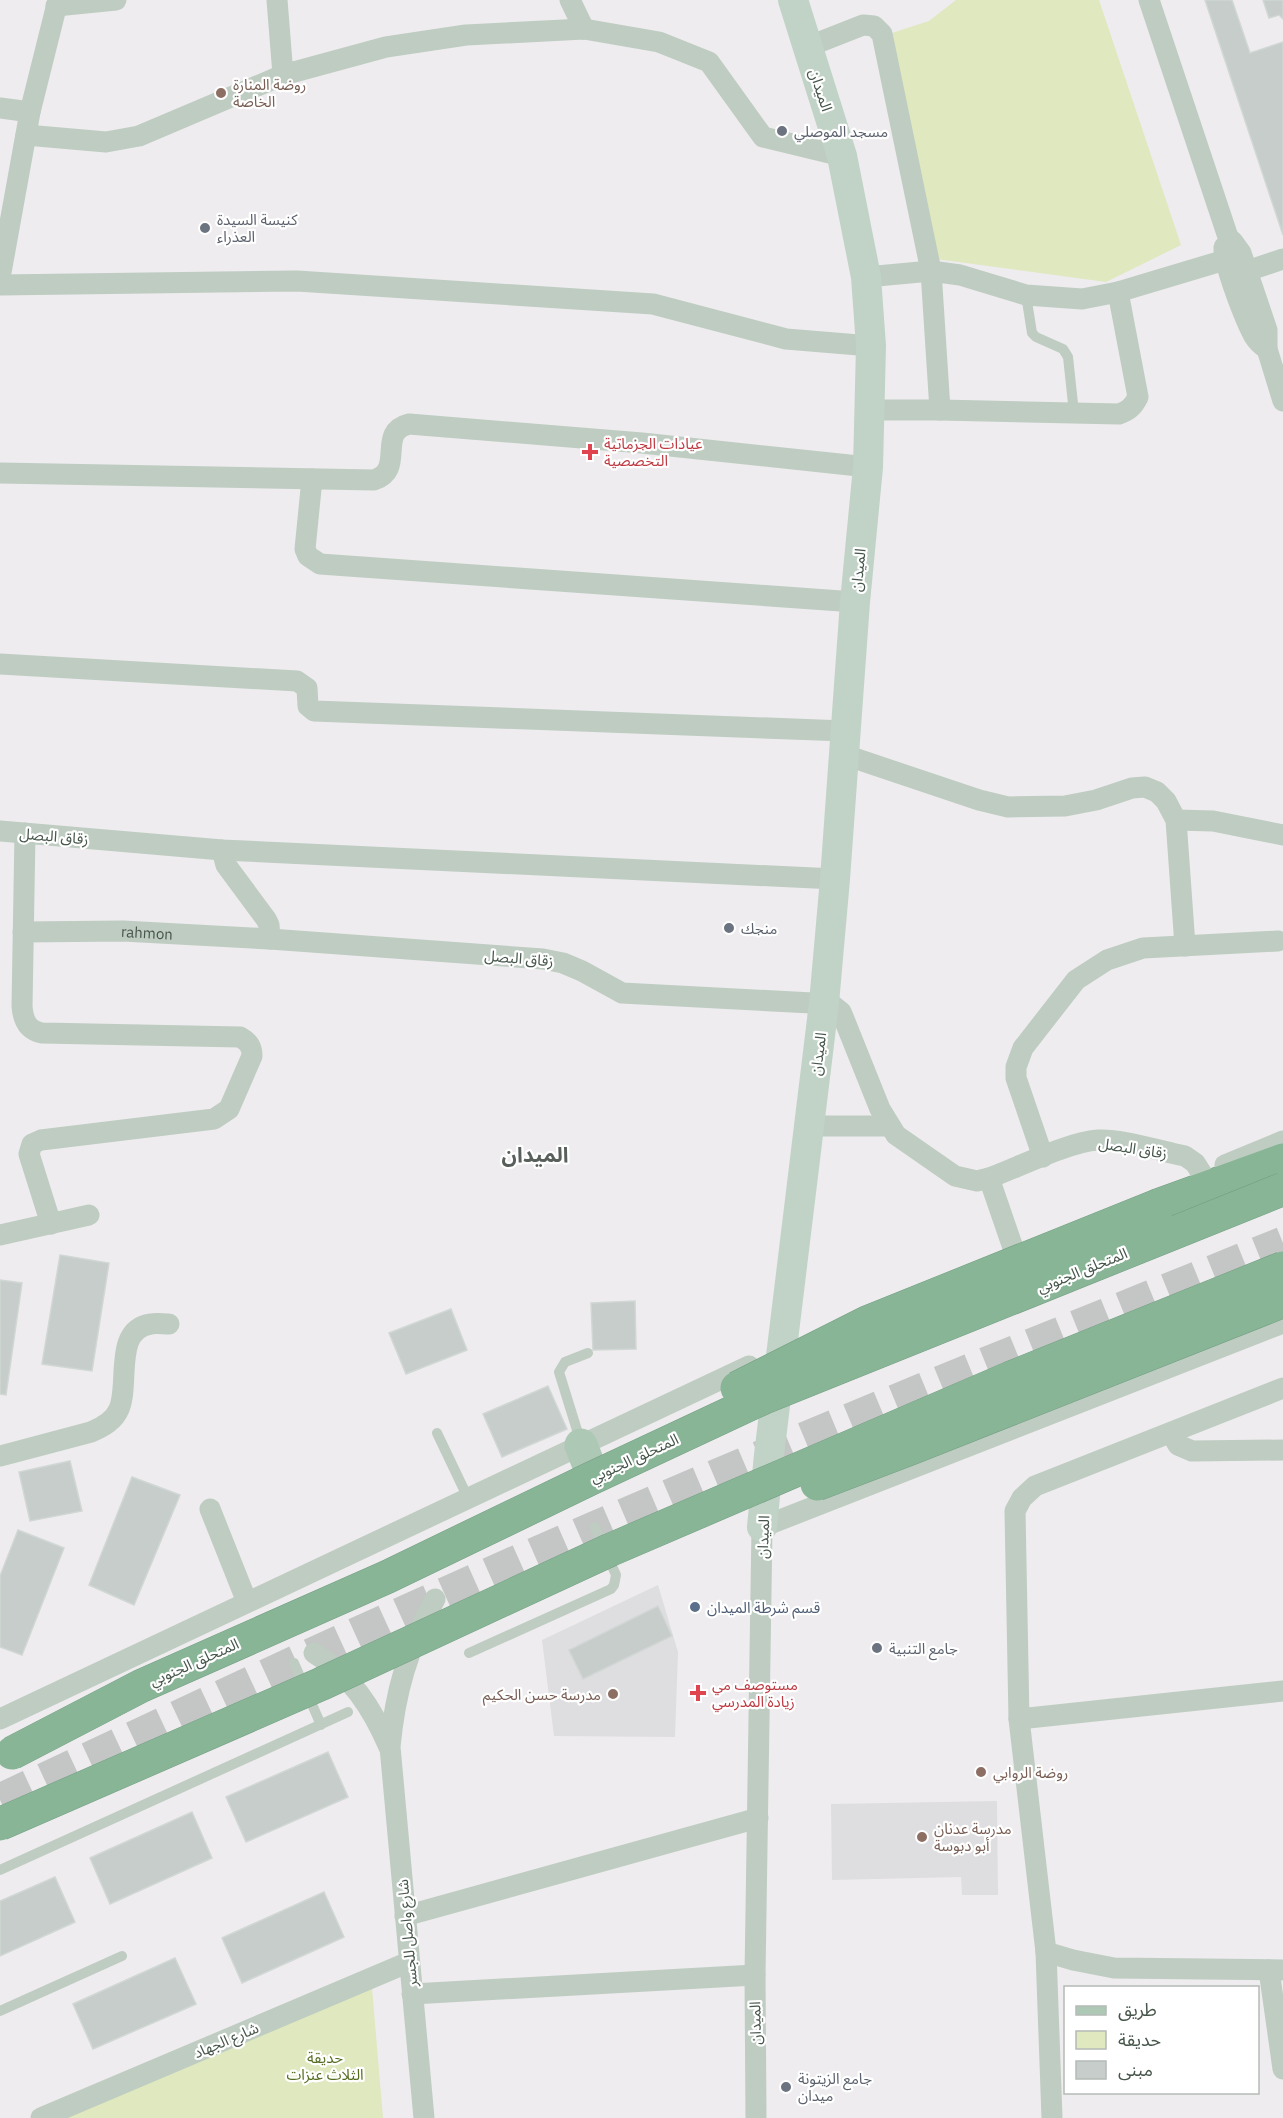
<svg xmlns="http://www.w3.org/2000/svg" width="1283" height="2118" font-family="'IBM Plex Sans','Noto Sans Arabic',sans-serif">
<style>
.education{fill:#dedde0}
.green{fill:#dfe8be}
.building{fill:#c6cdca;stroke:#d0d7d4;stroke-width:1.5}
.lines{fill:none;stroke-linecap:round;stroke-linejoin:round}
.primary-tunnel{stroke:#c4c6c5;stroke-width:33;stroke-dasharray:33 16;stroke-linecap:butt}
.highway-casing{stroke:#74a083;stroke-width:34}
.lane{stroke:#beccc2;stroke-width:10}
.street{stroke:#beccc2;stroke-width:21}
.secondary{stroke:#c0d3c6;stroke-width:30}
.primary{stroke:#aec8b6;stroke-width:33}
.highway{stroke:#89b597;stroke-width:33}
.highway-bridge-casing{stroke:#74a083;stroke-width:34;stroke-linecap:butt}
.highway-bridge{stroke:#89b597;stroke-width:33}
.education-dot{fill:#8d6e63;stroke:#fff;stroke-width:2}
.worship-dot{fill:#6b7280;stroke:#fff;stroke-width:2}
.health-dot{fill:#e0444e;stroke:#fff;stroke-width:2}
.service-dot{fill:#5c6f8a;stroke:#fff;stroke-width:2}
.labels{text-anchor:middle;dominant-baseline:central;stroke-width:4.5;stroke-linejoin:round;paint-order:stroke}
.education-label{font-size:15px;fill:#785e54;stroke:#fff;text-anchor:start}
.street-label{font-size:15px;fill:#46564b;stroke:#fff}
.worship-label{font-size:15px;fill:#5b616d;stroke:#fff;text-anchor:start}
.health-label{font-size:15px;fill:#be3a42;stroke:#fff;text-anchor:start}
.service-label{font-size:15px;fill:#4e5e75;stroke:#fff;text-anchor:start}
.park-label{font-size:15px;fill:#566d21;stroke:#fff}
.district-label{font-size:21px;font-weight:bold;fill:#59605c;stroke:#fff}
</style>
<rect width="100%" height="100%" fill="#eeecee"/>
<path class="education" d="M658 1585 678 1652 675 1737 554 1736 542 1640Z
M997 1801 998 1895H962L961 1877 832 1880 831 1804Z"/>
<path class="green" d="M956 0H1099L1181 245 1106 282 936 259 886 35 929 21Z
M372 1988 383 2118H60Z"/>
<path class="building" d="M1205 0H1232L1250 53 1283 42V235Z
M1263 0H1283V19L1279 15 1269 18Z
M60 1255 109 1263 92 1371 42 1364Z
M0 1280 22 1283 6 1395 0 1394Z
M635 1301 636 1349 593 1350 591 1303Z
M451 1309 467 1350 406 1374 389 1333Z
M548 1386 567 1429 502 1457 483 1414Z
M70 1461 82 1511 30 1521 19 1472Z
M132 1477 180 1495 134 1605 89 1585Z
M18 1530 64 1548 22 1655 0 1647V1576Z
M658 1606 672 1636 583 1679 569 1650Z
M328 1752 348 1797 246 1842 226 1797Z
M192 1812 212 1858 110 1904 90 1858Z
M55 1877 75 1922 0 1956V1901Z
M324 1892 344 1937 242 1983 222 1938Z
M175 1958 196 2004 93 2049 73 2004Z"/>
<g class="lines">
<path class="primary-tunnel" d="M0 1800C197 1708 394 1614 594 1528 822 1429 1053 1336 1283 1243"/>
<g class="highway-casing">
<path id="highway" d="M1159 1205 1283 1160"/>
</g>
<path class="lane" d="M1026 295 1032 333 1036 337 1063 349 1068 357 1074 413
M437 1433 468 1498
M581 1443 559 1372 565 1362 588 1353
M469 1653 611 1589 614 1585 616 1575 595 1527
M294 1663 321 1725
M0 1870 348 1712
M0 2011 122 1956"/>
<g class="street">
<path d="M277 0 283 75"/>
<path d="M570 0 584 29"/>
<path d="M1149 0 1228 237 1233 242 1241 253 1267 330V349L1283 401"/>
<path d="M56 6 116 0"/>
<path d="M807 47 863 25 874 26 882 34 931 271 940 410"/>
<path d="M0 108 30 112"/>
<path d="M26 135 106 142 139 136 283 75 386 47 466 35 584 29 659 42 709 62 763 137 842 156"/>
<path d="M1224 247C1223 263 1245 320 1254 336 1257 341 1261 345 1267 349"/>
<path d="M1247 271 1283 259"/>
<path d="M866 277 931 271 960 275 1026 295 1082 299 1118 292 1225 260"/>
<path d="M0 278 30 112 58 0"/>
<path d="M0 285 297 281 653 304 786 339 871 346"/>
<path d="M868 410H940L1119 414C1128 411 1133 407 1138 397L1118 292"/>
<path d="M0 473 374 480C406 470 376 432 409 424L642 443 868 467"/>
<path d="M312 479 305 549 308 556 320 564 855 602"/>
<path d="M0 664 297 681 307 688 308 706 314 711 845 731"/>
<path d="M845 755 979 800 1008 807 1065 806 1096 800 1132 788 1145 787 1157 792 1166 801 1176 820 1185 946"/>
<path d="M1176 820 1213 821 1283 835"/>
<path d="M0 831 222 850 835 879"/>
<path d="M25 833 22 1006C23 1020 27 1030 42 1033L240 1037C249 1042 252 1047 252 1056L229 1109 214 1119 41 1140 32 1144 29 1154 51 1224"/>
<path d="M222 850 226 865 266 919 269 925 270 939"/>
<path id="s1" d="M23 932 123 931 270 939 543 959 563 963 582 971 622 993 831 1004 841 1012 844 1019 880 1109 896 1135 955 1176 977 1181 989 1178C1019 1167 1068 1142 1098 1140 1123 1139 1160 1151 1185 1156L1195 1163 1202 1174"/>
<path d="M809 1126H889"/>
<path d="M1043 1157 1016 1078V1067L1023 1048 1076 980 1107 960 1143 948 1278 941"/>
<path d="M1225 1165 1283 1141"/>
<path d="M989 1178 1021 1271"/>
<path d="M0 1235 89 1215"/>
<path d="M1171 1433 1178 1445 1192 1451 1283 1450"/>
<path d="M0 1456 91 1432C103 1427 114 1421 119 1409 130 1384 113 1329 151 1324 156 1323 163 1324 169 1324"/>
<path d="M210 1509 247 1602"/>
<path d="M314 1653C351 1675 372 1708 389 1747"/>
<path d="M0 1719 749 1366"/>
<path d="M1019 1719 1283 1691"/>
<path d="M405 1916 758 1818"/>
<path d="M1046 1952 1073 1960 1114 1968 1283 1970"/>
<path d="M1269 1970 1283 2069"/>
<path d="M412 1994 755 1975"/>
<path d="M41 2118 409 1962"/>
<path d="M424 2118 390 1747C395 1692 408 1648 435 1599"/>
<path d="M756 2118 755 1975 762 1527 1283 1323"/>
<path d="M1052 2118 1046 1952 1019 1719 1015 1511 1022 1498 1035 1486 1283 1388"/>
</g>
<path class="secondary" d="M762 1527 769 1455 824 1003 835 879 855 602 868 467 871 346 866 277 842 156 793 0"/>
<path class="primary" d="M581 1445 591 1471"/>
<use href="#highway" class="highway"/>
<g class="highway-bridge-casing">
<path id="highway-bridge" d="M737 1388 868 1322 1159 1205
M817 1484 914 1447 1283 1301
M12 1753 141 1686 387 1577 592 1478 763 1398 1283 1189
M0 1824 321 1684 610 1550 1010 1378 1283 1268"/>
</g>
<use href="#highway-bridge" class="highway-bridge"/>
</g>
<g class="education-dot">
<circle cx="221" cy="93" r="6"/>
<circle cx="613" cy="1694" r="6"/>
<circle cx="981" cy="1772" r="6"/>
<circle cx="922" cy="1837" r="6"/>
</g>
<g class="worship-dot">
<circle cx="782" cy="131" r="6"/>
<circle cx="205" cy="228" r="6"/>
<circle cx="729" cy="928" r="6"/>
<circle cx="877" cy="1648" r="6"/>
<circle cx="786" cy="2087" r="6"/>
</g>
<g class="health-dot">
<path d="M587 443h6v6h6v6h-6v6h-6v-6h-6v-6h6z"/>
<path d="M695 1684h6v6h6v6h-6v6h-6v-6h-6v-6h6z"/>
</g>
<circle class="service-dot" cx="695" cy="1607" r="6"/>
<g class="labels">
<g class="education-label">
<text x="233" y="84">روضة المنارة<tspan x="233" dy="17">الخاصة</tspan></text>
<text x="601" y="1694" text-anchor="end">مدرسة حسن الحكيم</text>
<text x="993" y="1772">روضة الروابي</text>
<text x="934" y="1828">مدرسة عدنان<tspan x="934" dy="17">أبو دبوسة</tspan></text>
</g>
<g class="street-label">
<text transform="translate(821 90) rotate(72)">الميدان</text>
<text transform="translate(858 570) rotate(-84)">الميدان</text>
<text transform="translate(54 836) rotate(5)">زقاق البصل</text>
<text stroke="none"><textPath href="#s1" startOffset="124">rahmon</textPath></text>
<text transform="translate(519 958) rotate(5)">زقاق البصل</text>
<text transform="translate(818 1054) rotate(-83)">الميدان</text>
<text transform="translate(1133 1148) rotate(9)">زقاق البصل</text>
<text transform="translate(1082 1270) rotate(-22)">المتحلق الجنوبي</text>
<text transform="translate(634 1458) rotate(-25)">المتحلق الجنوبي</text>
<text transform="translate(763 1537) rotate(-88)">الميدان</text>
<text transform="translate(194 1662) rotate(-24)">المتحلق الجنوبي</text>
<text transform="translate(407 1933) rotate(-95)">شارع واصل للجسر</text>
<text transform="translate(755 2023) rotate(-91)">الميدان</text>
<text transform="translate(226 2040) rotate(-23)">شارع الجهاد</text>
</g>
<g class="worship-label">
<text x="794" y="131">مسجد الموصلي</text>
<text x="217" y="219">كنيسة السيدة<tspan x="217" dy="17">العذراء</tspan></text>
<text x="741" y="928">منجك</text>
<text x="889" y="1648">جامع التنبية</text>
<text x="798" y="2078">جامع الزيتونة<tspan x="798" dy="17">ميدان</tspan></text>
</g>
<g class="health-label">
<text x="604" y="443">عيادات الجزماتية<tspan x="604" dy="17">التخصصية</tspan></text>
<text x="712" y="1684">مستوصف مي<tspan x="712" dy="17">زيادة المدرسي</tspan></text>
</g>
<g class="service-label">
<text x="707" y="1607">قسم شرطة الميدان</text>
</g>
<g class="park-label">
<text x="325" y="2057">حديقة<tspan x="325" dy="17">الثلاث عنزات</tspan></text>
</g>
<g class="district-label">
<text x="535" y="1154">الميدان</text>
</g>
</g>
<rect x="1064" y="1986" width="195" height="108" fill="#ffffff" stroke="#b5bbb7" stroke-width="1.5"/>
<rect x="1076" y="2006" width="30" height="9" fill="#aec8b6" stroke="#b5bbb7" stroke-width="1.5"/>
<text x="1118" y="2016" font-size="18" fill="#46564b">طريق</text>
<rect x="1076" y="2031" width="30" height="18" fill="#dfe8be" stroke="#b5bbb7" stroke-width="1.5"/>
<text x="1118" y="2046" font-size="18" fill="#46564b">حديقة</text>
<rect x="1076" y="2061" width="30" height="18" fill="#c6cdca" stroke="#b5bbb7" stroke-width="1.5"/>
<text x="1118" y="2076" font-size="18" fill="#46564b">مبنى</text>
</svg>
